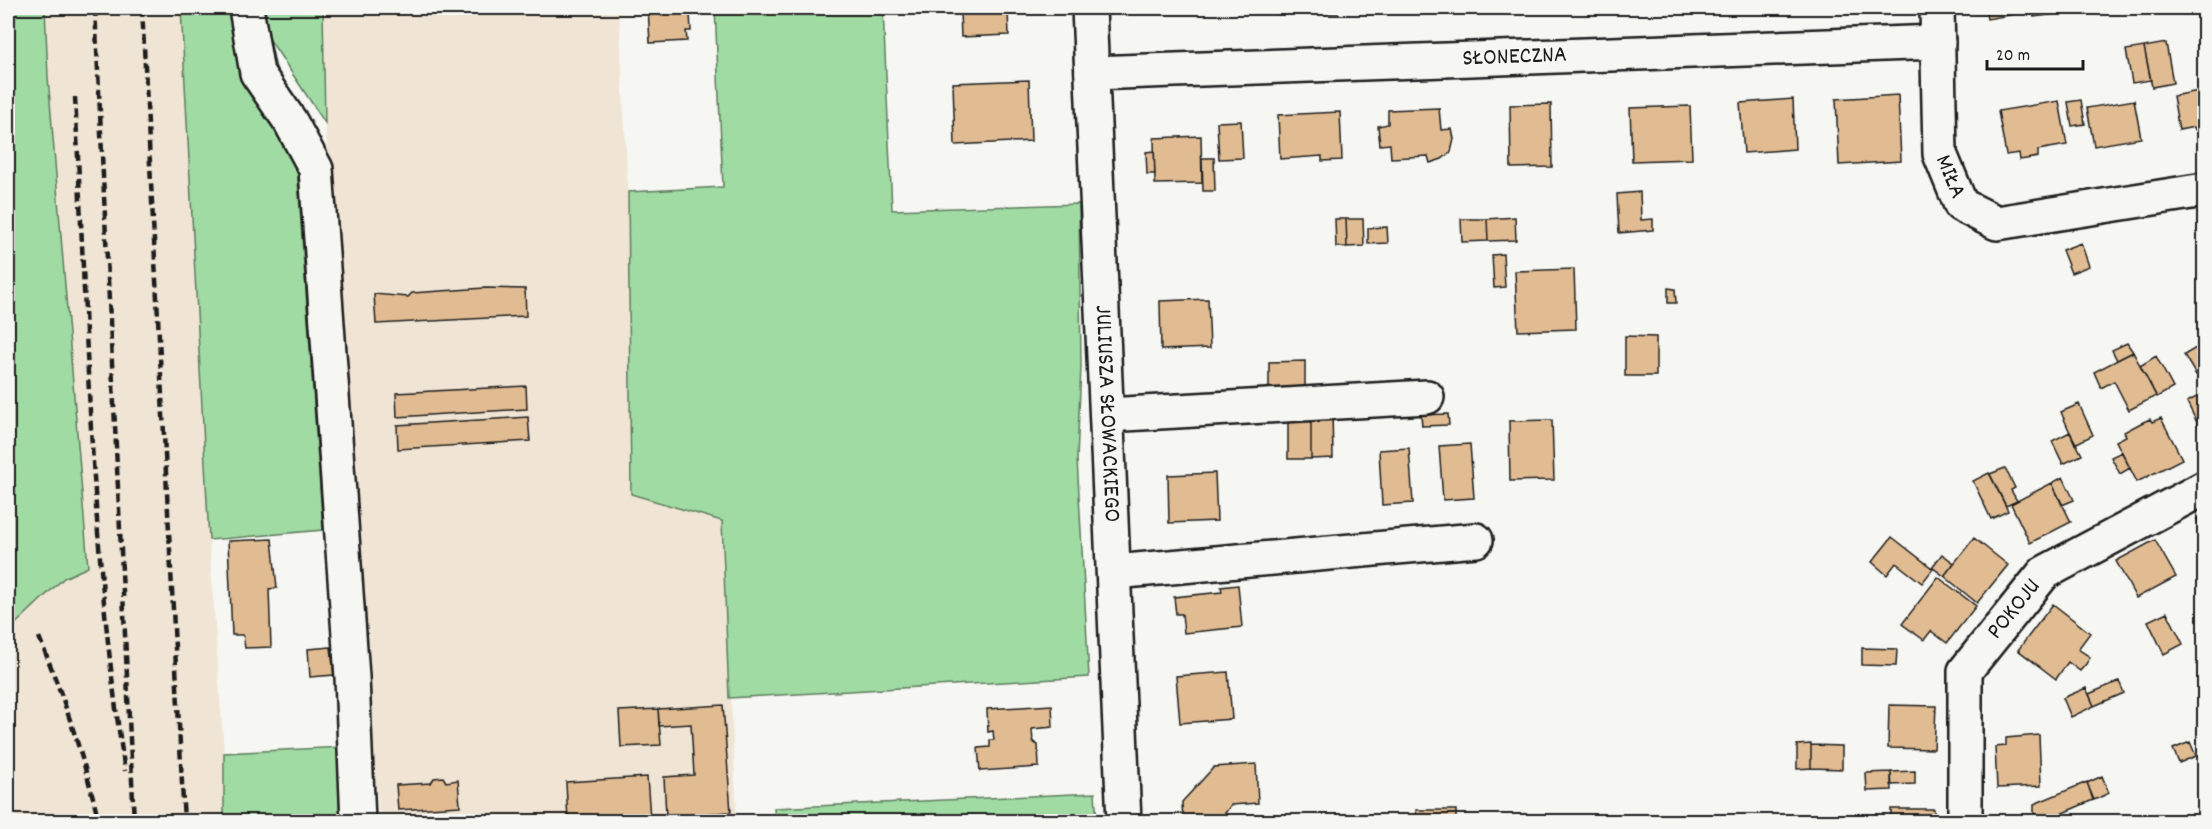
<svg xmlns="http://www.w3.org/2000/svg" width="2212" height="829" font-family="Dekko,sans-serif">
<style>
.built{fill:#f0e5d5}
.green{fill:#9fdba2;stroke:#5e7c5f;stroke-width:1.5}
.building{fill:#e1bc92;stroke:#1c1c1c;stroke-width:1.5}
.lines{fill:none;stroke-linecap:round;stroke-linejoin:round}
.minor-casing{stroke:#1c1c1c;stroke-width:38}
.minor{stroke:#f6f6f2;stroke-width:33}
.rail{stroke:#1c1c1c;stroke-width:4.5;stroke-dasharray:9 4.5;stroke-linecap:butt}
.labels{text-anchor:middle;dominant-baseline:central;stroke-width:6;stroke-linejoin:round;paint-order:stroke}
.street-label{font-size:24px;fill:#1c1c1c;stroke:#f6f6f2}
</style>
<rect width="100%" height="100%" fill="#f6f6f2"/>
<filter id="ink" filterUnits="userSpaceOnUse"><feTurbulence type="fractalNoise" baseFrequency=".0167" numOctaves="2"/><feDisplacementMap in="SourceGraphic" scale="12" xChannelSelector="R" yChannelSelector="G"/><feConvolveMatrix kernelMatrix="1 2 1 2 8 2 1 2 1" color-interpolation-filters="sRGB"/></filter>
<g filter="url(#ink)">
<path class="built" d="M45 8H181L209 540 224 753V821L8 822V631L64 578Z
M323 8H619L628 192 631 494 722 521 737 817 633 822 379 821 325 123Z"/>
<path class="green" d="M8 8H45L48 77 88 567 64 578 8 631Z
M181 8H323L325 123 270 40 297 167 323 530 209 540Z
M715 8H883L892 210 1079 204 1081 366 1077 459 1089 677 729 698 722 521 631 494 628 192 723 187Z
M343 747 346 821H224V753Z
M1095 793 1097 821 775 822 774 808Z"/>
<path class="building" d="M648 8H686V14H690L691 31H686L687 41 650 43Z
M944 8H1019V10L1008 11 1009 35 961 37 960 11 944 12Z
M1276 8H1338V13L1276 14Z
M1985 8H2072V12L2034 17 2033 11 1987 19Z
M2166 43 2173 83 2152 87 2144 47Z
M2144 47 2151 80 2132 83 2126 50Z
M1029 80 1031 141 955 145 953 83Z
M2204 90V129L2195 130 2194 127 2179 130 2173 96Z
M1898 95 1901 161 1839 165 1836 99Z
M1793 99 1795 149 1744 153 1740 103Z
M2081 100 2085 124 2072 126 2068 102Z
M2134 100 2141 138 2094 146 2087 108Z
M2059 101 2067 145 2038 150V157L2020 160 2019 153 2006 155 1998 111Z
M1551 104 1552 167 1511 168 1510 105Z
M1690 106 1692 159 1632 161 1630 108Z
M1439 108 1441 130 1452 129 1454 139 1451 152 1442 159 1430 163 1428 156 1391 158 1390 144 1380 145 1378 126 1388 124V110Z
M1340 112 1342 160 1322 161V156L1280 159 1278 115Z
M1241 121 1243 158 1219 159 1217 122Z
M1201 136 1202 183 1155 184 1154 138Z
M1154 151 1155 174H1147L1146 152Z
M1202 158H1214L1215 191H1203Z
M1640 192 1641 220 1653 219V230L1619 233 1617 194Z
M1515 217 1516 240 1488 241 1487 219Z
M1335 219H1346L1347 247H1336Z
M1346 219H1363L1364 246 1347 247Z
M1461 219H1487L1488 241 1462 242Z
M1387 227 1388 243 1368 244V228Z
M2081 243 2089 266 2071 273 2062 250Z
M1503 254 1505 287 1494 288 1492 255Z
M1574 269 1576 329 1518 331 1515 271Z
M485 288 525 289 526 316 376 324 374 294 408 297 412 293Z
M1668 288 1675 289 1676 303H1668Z
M1208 299 1210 348 1161 350 1160 301Z
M1625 336 1656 337V376H1625Z
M2127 343 2133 352 2117 360 2112 350Z
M2201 345 2204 351V370L2196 375 2184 355Z
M2133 352 2156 396 2129 410 2114 381 2101 388 2094 372Z
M2156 356 2173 388 2157 397 2140 366Z
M1305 361V391L1269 392V362Z
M526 386 527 409 397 417 396 393Z
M2204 393V437L2187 402Z
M2079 404 2093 435 2075 444 2061 412Z
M1311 412H1332L1333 458 1311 459Z
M1311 412V459H1288V413Z
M1448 414 1449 425 1422 426 1421 415Z
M528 417 530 441 398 449 397 425Z
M2161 418 2182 459 2137 482 2116 441 2126 436 2124 432 2141 423 2150 419 2152 422Z
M1552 420 1554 480 1510 481 1509 421Z
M2070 432 2082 455 2063 464 2052 441Z
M1470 444 1474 498 1443 500 1439 446Z
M1409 448 1413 503 1382 505 1379 450Z
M2122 452 2130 468 2120 474 2111 457Z
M2005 468 2015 488 2011 490 2017 501 2006 506 1990 474Z
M1215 473 1217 521 1169 523 1168 475Z
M1989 473 2008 511 1991 519 1973 481Z
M2063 477 2074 500 2062 505 2052 483Z
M2052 483 2071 522 2030 543 2011 504Z
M2204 515V534L2197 519Z
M1892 537 1933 569 1922 583 1896 563 1887 575 1872 562Z
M1974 538 2008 565 1977 603 1944 576Z
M272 539 277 588 269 589 271 647 245 648 243 635H232L228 541Z
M2155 540 2176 577 2136 598 2116 561Z
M1942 554 1954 563 1944 576 1932 567Z
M1938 577 1976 606 1947 643 1931 631 1924 640 1902 624Z
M1238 585 1242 627 1184 633 1182 614H1176L1174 597 1222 592 1221 587Z
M2053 604 2090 633 2078 649 2090 657 2086 664 2080 671 2068 662 2056 679 2018 650Z
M2167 612 2183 644 2164 654 2148 621Z
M331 647 334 675 310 677 308 649Z
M1862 648 1897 649 1896 666 1862 665Z
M1228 672 1232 719 1180 723 1176 676Z
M2119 681 2124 693 2094 706 2089 694Z
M2086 688 2094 706 2071 717 2063 698Z
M723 705 731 812 666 816 664 777 694 775 691 724 659 726 658 709Z
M1052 705 1053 727 1032 729 1033 742 1038 745 1039 767 980 771 978 748 990 747V740H994L993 731 988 732 987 709Z
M1889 705 1936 706 1934 749 1888 748Z
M658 709 661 745 621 747 619 711Z
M2039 735 2041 786 1997 788 1995 747 2006 746V738Z
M2190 742 2196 756 2179 763 2173 749Z
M1811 744V768L1797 769V745Z
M1811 745 1842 746V769L1811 768Z
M1256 764 1258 803 1231 805 1222 817V822H1183L1182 802 1214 767Z
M1915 771V784L1891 785V772Z
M1891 772 1892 790 1867 791 1866 773Z
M2102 776 2109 793 2094 800 2087 783Z
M443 777 446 782 458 780 460 806 398 810 396 785 431 783 434 778Z
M647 777 650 818 568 822 566 782Z
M2087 782 2093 800 2042 822H2034V804Z
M1891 809H1934V822H1891Z
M1416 810H1456V822H1417Z"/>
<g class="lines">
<g class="minor-casing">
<g id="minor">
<path d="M246 8 257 73 290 121 316 169 352 677 358 822"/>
<path id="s1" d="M1089 8 1124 822"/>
<path id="s2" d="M1937 8 1940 154 1961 205 1997 223 2204 190"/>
<path id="s3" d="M1092 73 1938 42"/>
<path d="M1107 415 1427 397"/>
<path d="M1114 572 1476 540"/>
<path id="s4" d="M1965 822V671L2044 573 2204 488"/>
</g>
</g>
<use href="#minor" class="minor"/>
<path class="rail" d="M95 8 134 822
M142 8 184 822
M75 97C87 322 90 549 125 771
M39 637C64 698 84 758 99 822"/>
</g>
</g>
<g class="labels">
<g class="street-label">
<text stroke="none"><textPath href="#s3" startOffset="423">SŁONECZNA</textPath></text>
<text stroke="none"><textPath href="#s2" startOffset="171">MIŁA</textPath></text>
<text stroke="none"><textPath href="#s1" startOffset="406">JULIUSZA SŁOWACKIEGO</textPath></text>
<text stroke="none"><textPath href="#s4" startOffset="230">POKOJU</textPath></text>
</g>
</g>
<rect width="2212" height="829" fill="none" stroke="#f6f6f2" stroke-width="30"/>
<rect x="15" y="15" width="2182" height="799" fill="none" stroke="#1c1c1c" stroke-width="2" filter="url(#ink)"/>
<path d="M1987 60v9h96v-9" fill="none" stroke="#1c1c1c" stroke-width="3"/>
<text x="1996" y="60" font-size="18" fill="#1c1c1c" stroke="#f6f6f2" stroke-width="4.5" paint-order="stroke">20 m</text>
</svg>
